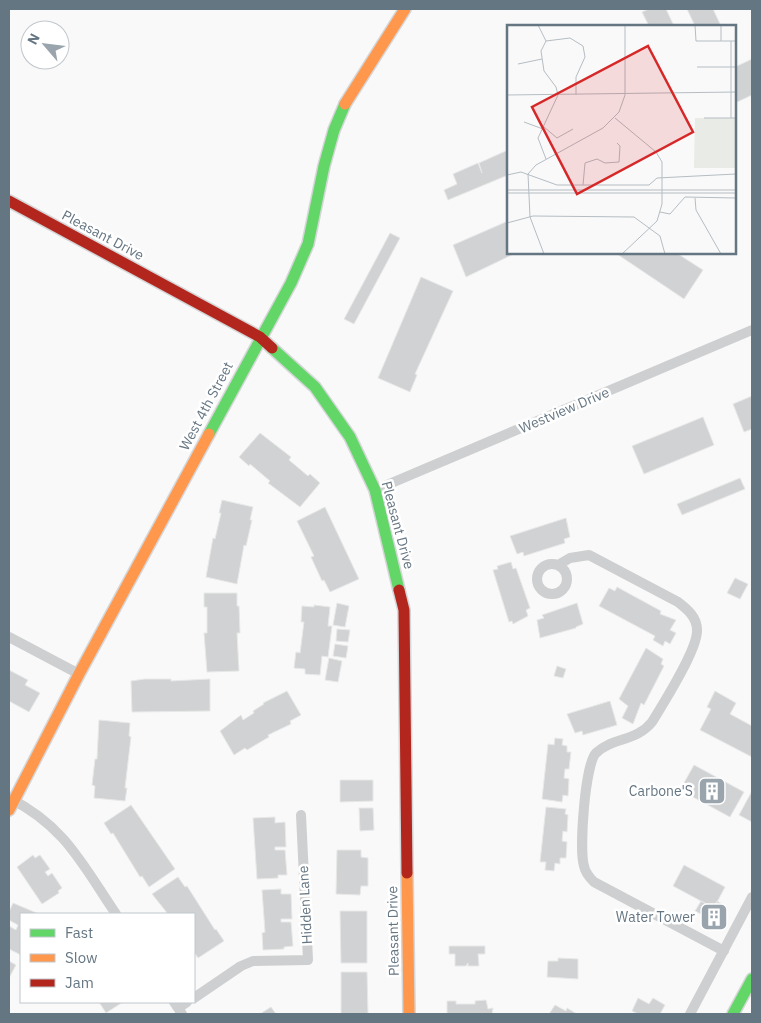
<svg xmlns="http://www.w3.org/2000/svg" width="761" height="1023" font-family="'IBM Plex Sans',sans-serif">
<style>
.building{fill:#d0d2d3;stroke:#e8e8e8}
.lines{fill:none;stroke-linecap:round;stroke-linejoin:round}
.fast-casing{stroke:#d5d6d7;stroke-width:14}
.slow-casing{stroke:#d5d6d7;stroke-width:14}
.jam-casing{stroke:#d5d6d7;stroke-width:14}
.street{stroke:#cecfd0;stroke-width:10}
.fast{stroke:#63d668;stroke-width:11}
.slow{stroke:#ff974d;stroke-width:11}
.jam{stroke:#b3261e;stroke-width:11}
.labels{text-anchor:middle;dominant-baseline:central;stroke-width:5;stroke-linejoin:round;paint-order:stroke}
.street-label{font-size:14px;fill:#657683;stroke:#fff}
.poi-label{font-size:14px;fill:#657683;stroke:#fff;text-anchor:end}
.inset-road{fill:none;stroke:#b5bdc3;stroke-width:1}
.view{fill:#d62828;fill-opacity:0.15;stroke:#d62828;stroke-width:2.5}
.inset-edge{fill:none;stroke:#657683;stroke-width:2.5}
</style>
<rect width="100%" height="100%" fill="#f9f9f9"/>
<path class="building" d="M649 9H666L674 26H649L642 12Z
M687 9H713L721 26H695Z
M752 59V95L735 103V67Z
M508 150V175L448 200 444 190 457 184 453 174 478 163 482 173 479 163Z
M508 221V252H518L466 277 453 245Z
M390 233 400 238 354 324 344 319Z
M614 252H675L703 270 684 299Z
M421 277 453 291 415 374 417 375 410 392 378 378Z
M752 396V429L744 432 733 404Z
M703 417 714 445 644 474 632 446Z
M260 433 291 457 289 460 308 476 310 474 320 483 300 507 268 483 270 481 250 464 249 466 239 457Z
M740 478 745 489 682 515 677 504Z
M222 500 253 507 250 520H252L246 546 244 545 237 584 206 577 213 538 215 539 221 513H219Z
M325 507 359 579 330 592 324 580 322 581 311 557 314 556 297 521Z
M566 518 570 537 564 539 565 543 524 556 523 552 517 554 510 536Z
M511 562 513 569 516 568 530 608 526 610 528 616 513 624 512 621 509 622 493 570 498 569 497 566Z
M735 578 748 584 740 599 727 593Z
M617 587 661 611 660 614 676 620 670 630 676 633 670 644 665 641 663 646 653 640 655 636 599 606 609 588 615 591Z
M204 593H237V606H239L240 633H237L239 671 207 672 204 633H207V607H204Z
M337 603 349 606 345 627 333 625Z
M577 603 583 624 576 627V628L540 638 537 620 544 618 542 615Z
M314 605 330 607 328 626H332L328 657 322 656 320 675 305 674V669L294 668 296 652 300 653 304 622H301L302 606 314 607Z
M337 629 350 630 348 642 336 641Z
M335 644 348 646 346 658 333 656Z
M646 648 663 659 661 664 664 666 644 705 641 703 633 724 622 718 628 706 619 699Z
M329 658 342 661 338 682 325 680Z
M557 666 566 669 563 678 554 676Z
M9 670 28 680 25 685 40 693 29 712 9 701Z
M145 679H171V681L210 679V711L132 712 131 681Z
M287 691 301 715 290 721 291 724 268 735 269 737 247 750 245 748 234 755 220 731 241 715 243 720 254 713 253 711 264 704 263 703Z
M715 691 736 703 730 714 752 726V757L700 730 711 709 707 707Z
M610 701 617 725 583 735 582 731 575 733 567 714Z
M99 720 130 723 129 736 131 737 125 788H127L125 801 94 798 95 786 92 785 95 759H97Z
M555 738 563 739 562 745 567 746V752H571L569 769H565L564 778 569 779 568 796 563 795 562 802 542 799 548 744 554 745Z
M694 765 744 792 730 817 680 790Z
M340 780H373V801L340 802Z
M752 791V822L739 815Z
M131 805 175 869 149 887 142 876 140 877 113 833 111 834 104 823Z
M546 807 566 809 565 814 568 815 567 832 563 831 562 841 567 842 566 858H560V864L555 863 554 871 545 870 546 862H540Z
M359 808H373L374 830 360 831Z
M275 817V823L285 822 286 847H275V850H285L287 875H278V878L257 879 253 818Z
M337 850H361V857L368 858V886H361L360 895 336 894Z
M33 855 35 858 40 855 50 869 45 872 48 876 52 873 62 888 58 891 59 893 42 904 17 867Z
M684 865 725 887 714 908 673 886Z
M178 877 185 887 187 886 215 930 216 929 224 941 198 958 194 952V914H168L152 894Z
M281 889V894H291L292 919H281V922H291L293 946 284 947V949L263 950 262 933 265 932 262 890Z
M701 901 714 908 717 901 727 907 718 923 695 911Z
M13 903 39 914H21V955L9 949V926L16 930 18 925 9 920V912Z
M340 911H367V963H341Z
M449 946H485V954H478L479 966H468V963L466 966H455V954H449Z
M558 958 578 959V979L547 977 548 961H558Z
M9 961 16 965 9 978Z
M341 972H367L368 1014H341Z
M638 998 649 1004 653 998 665 1005 660 1014H638L632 1011Z
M486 1000 488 1009 493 1008 492 1014H447V1001H456V1004H475V1001Z
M99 1002H123L106 1013Z
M555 1005 566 1011 567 1008 577 1014H549Z
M271 1007 276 1014H260Z"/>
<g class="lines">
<g class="fast-casing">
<path id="fast" d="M272 348 315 387 350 437 375 490 399 590
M209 434 291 283 308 244 324 166 334 130 345 104
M733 1014 752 979"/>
</g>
<g class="slow-casing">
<path id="slow" d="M345 104 405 9
M9 810 79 674 209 434
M407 873 409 1014"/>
</g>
<g class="jam-casing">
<path id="jam" d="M9 201 260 337 272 348
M399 590 404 610 407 873"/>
</g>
<path class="street" d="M375 490 752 330
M537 579a15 15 0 1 1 30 0a15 15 0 1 1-30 0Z
M558 565 570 558 589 555 678 602C687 609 697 617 697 630 698 649 663 704 652 722 636 742 613 737 596 753 585 764 579 849 584 866 585 872 589 877 594 882L724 951
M9 637 79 674
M9 798C65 826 82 864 116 914
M194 998 241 966 253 961 308 960 301 815
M174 1002 182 1014
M178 1008 187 1002
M690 1014 752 897"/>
<use href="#fast" class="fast"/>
<use href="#slow" class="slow"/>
<use href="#jam" class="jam"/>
</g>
<defs>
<g id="building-square" transform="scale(1.4375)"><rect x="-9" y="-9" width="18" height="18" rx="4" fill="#99a4ac" stroke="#fff"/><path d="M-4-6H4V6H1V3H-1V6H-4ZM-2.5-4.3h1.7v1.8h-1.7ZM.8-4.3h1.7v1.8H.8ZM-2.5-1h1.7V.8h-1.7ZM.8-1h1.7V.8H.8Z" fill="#fff"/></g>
</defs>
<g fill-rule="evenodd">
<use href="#building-square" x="712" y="791"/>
<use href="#building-square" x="714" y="917"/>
</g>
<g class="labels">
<g class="street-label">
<text transform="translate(103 235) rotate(28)">Pleasant Drive</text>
<text transform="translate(206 406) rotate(-62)">West 4th Street</text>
<text transform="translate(564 410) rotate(-23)">Westview Drive</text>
<text transform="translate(398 525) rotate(75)">Pleasant Drive</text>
<text transform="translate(305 905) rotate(-93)">Hidden Lane</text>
<text transform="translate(393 931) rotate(-91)">Pleasant Drive</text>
</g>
<g class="poi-label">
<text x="693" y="791">Carbone'S</text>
<text x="695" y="917">Water Tower</text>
</g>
</g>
<g transform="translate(507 25)">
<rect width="229" height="229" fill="#f9f9f9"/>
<path d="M188 93H229V143H187Z" fill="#e8ebe6"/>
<path class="inset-road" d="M31 0 39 16M188 0 189 16H229M214 0V16M39 16 63 13 76 21 78 32 69 52V70M224 16V93M11 39 35 34M190 42H229M0 70 229 67M108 93 149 127 155 137V179L150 196 115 229M197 93H229M17 97 36 104M37 102 50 113 66 104M39 134 31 113 51 70 49 62 37 46 34 26 39 16M0 150 14 147 50 160H142L150 153 229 149M76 160 78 138 90 134 98 138 112 137 113 121 110 118M0 165H229M0 168H229M188 173 189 185 214 229M153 187 163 189 178 172 229 173M0 198 26 191 127 192 153 211 158 229M37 229 23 192 21 149 29 140 96 103 112 87 118 70V0"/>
<path class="view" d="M141 21 186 107 70 169 25 82Z"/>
<rect width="229" height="229" class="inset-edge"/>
</g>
<rect width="761" height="1023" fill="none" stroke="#657683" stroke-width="20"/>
<rect x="20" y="913" width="175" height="90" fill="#ffffff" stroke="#c1c8cd"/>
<rect x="30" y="929" width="25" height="8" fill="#63d668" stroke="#c1c8cd"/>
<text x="65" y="938" font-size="15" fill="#657683">Fast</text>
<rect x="30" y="954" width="25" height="8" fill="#ff974d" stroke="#c1c8cd"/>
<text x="65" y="963" font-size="15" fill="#657683">Slow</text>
<rect x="30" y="979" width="25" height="8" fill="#b3261e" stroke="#c1c8cd"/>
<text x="65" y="988" font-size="15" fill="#657683">Jam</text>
<g transform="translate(45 45) rotate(298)"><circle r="24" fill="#ffffff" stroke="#c1c8cd"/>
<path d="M0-4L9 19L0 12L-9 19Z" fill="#99a4ac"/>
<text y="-8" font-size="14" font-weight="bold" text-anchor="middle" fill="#657683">N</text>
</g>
</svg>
